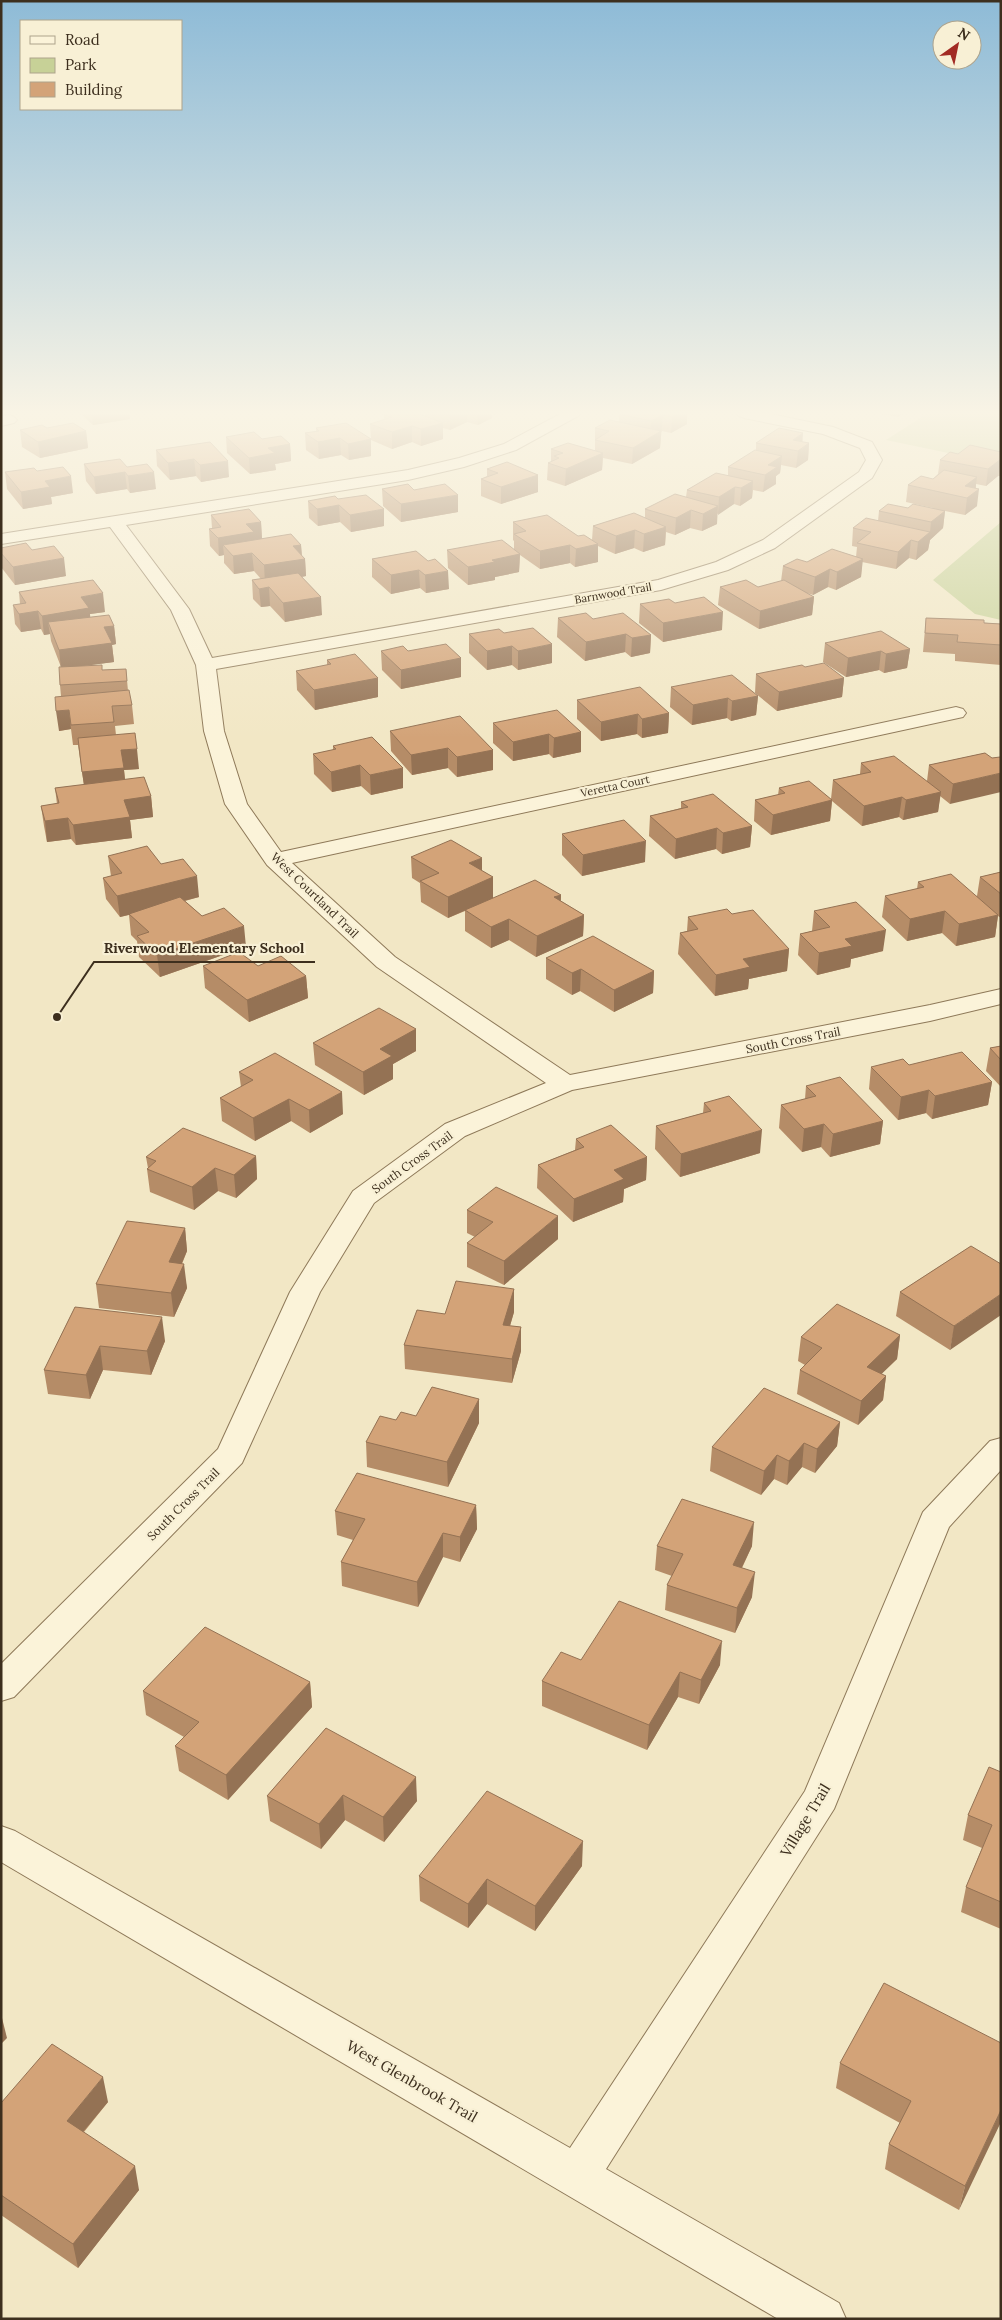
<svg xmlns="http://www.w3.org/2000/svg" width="1002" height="2320" font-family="Lora,serif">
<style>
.green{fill:#c7d197}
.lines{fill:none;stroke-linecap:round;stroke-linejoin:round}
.minor-casing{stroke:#8e7959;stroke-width:2}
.minor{fill:#fbf3d9;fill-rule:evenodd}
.wall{fill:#b58c67}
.shaded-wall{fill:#947254}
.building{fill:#d3a378;stroke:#947254}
.labels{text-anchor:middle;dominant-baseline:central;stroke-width:4.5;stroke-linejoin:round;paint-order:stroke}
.far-street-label{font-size:11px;fill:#3d2f1e;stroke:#f8f0d5}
.street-label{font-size:12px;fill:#3d2f1e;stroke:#f8f0d5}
.near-street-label{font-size:15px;fill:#3d2f1e;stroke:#f8f0d5}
.leader{fill:none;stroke:#3d2f1e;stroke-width:2}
.callout-dot{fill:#3d2f1e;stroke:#f8f0d5;stroke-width:2}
.callout-label{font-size:14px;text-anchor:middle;font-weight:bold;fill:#3d2f1e;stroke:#f8f0d5;stroke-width:4.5;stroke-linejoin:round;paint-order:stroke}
</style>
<rect width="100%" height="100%" fill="#f2e7c5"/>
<path class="green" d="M928 413H1001V464L886 440Z
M1001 522V620L975 614 933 580Z"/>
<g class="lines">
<g class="minor-casing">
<path id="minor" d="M562 413H581L578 416 516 450 464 467 408 480 126 525 189 609 212 658 658 580 716 562 763 540 859 472 866 460 860 448 823 434 744 418 739 416 736 413H766L833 427 872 442 882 460 872 478 775 548 728 570 661 590 216 669 224 731 247 804 281 852 956 707 963 709 966 713 963 717 292 863 395 957 570 1075 930 1005 1001 989V1004L930 1021 572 1090 465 1136 374 1203 320 1292 242 1463 14 1697 1 1701V1664L218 1449 290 1292 353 1191 445 1124 546 1083 377 967 267 865 225 804 204 731 196 665 171 610 110 527 1 544V534L408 470 459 458 504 444Z
M9 415 14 417 17 420 14 423 1 426V416Z
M1001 1438V1470L949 1527 834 1809 606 2169 839 2303 846 2319H778L1 1862V1826L15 1831 570 2148 805 1791 923 1512 990 1441Z"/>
</g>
<use href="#minor" class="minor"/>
</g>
<path class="wall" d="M82 413H92V414V413H129L130 419 93 425 83 416Z
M425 413H492V418L478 425 467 422 450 430 443 428V439L421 446 412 442 392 449 371 440 370 424 384 420V415L425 416Z
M622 413H687V424L671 433 662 431 661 432 660 448 632 464 603 458 602 470 565 486 547 480 548 463 551 462V449L595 451V428L619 422V414Z
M877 413H904L898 417Z
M346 423 371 456 349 460 341 455 319 459 306 450 305 433 316 431V428Z
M47 428 86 431 88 448 40 458 22 447 20 430Z
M226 437 262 439 290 444 291 461 275 464 276 470 250 474 227 453Z
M210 442 229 477 201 482 196 476 170 480 157 466 156 450Z
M802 442 809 443 808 460 796 468 781 465 780 473 776 476V484L763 492 753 490 752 498 740 506 734 504 717 514V524L702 531 690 528 675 535 666 532 665 545 643 552 634 548 615 554 598 546V562L575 567 570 563 540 569 520 555 519 572 495 577V580L468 585 448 568 447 550H514V541L513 540V522L578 536 592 540 593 526 645 518V509L686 497 687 490 728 475V467L756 451V443Z
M1001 452V476H998L986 486 976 484V488L977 506 965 515 945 511 943 528 930 540 928 550 916 560 909 558 896 569 862 562 861 577 836 590 828 587 813 595 807 593 814 597 812 615 759 629 718 605 720 587H758L781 581 783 566 807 562 856 557 857 547 852 546 853 528 878 521 879 511 908 508H933L906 502 908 485 933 479 938 474 940 460 958 454Z
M84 464 127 467 156 489 130 493 127 489 96 494 86 481Z
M487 469 538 475V492L501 504 481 496V479L487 476Z
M37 471 73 493 51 497 52 504 23 509 7 489 5 472Z
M382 489 414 490 458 512 401 522 383 506Z
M338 499 384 526 351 532 340 522 318 526 309 518 308 501Z
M211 515 261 522 262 539 301 545 302 556 305 559 306 576 302 577 322 615 285 622 270 606 261 607 253 599 252 580 261 579 254 571 234 574 224 563V555L219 556 210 546 209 529 212 528Z
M1 548 32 550 66 576 15 585 1 567Z
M416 551 449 589 426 593 420 588 391 594 372 577V559Z
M19 592 105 612 90 614V617L114 626 116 644 112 645 114 662 81 666 103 670 126 669 128 691 132 705 134 724 115 726 116 735 139 769 124 770 125 780 151 796 153 817 130 820 132 838 76 845 71 839 47 842 44 826 41 806 57 804 55 788 84 785 78 745H73L71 729 59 731 61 696 60 685 61 667 51 641 50 634 44 635 41 629 21 632 15 624 13 605 20 604Z
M675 603 722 630 663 642 639 623 640 604Z
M558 618 593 619 651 635 650 653 631 657 625 652 585 661 557 637Z
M926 618 1001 624V665L955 661V654L923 652Z
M504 633 552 663 518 670 512 665 487 670 469 653V634Z
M825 643 910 649 907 668 884 673 879 670 846 677 823 662Z
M381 651H408L461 658V677L401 689 382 670Z
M327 660 378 678V697L315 710 297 690 296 671 327 665Z
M805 667 844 678 842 697 777 711 755 693 756 674Z
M671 687 758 696 756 715 731 721 727 718 692 725 670 707Z
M577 700 669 713 668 733 642 738 637 734 601 741 577 719Z
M493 723 581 732V752L553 758 549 754 513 761 493 743Z
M390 731 493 750V770L457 777 448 768 412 775 391 751Z
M333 746 403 788 371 795 361 786 332 792 314 774 313 754 333 750Z
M985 753 950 804 940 796 938 812 903 820 899 817 862 826 832 801 830 821 771 835 754 821 755 800 778 795 779 788 831 799 833 780 860 774 861 763 927 781 929 765Z
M681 802 752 826 750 847 722 854 716 849 675 859 649 836 650 816 681 808Z
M562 834 645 862 582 876 562 855Z
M108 856 161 864 199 897 185 901 202 916 246 947 160 977 139 957 137 941 131 935 129 915 120 917 106 899 103 878 111 876Z
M411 857 482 871 493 877V898L561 895V901L584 915 583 936 536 957 509 940 491 948 465 931V911L448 918 421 902 420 883 412 878Z
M1001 872V918L998 916 995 937 956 946 942 933 907 941 882 917 885 896 917 889 918 882 977 896 980 877Z
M814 911 883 951 851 959 850 967 817 975 798 955 800 934 812 931Z
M732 914 789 949 787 971 749 979 748 989 715 996 678 954 680 933 687 931 688 917Z
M546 958 654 971 653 993 614 1012 580 991 572 995 546 979Z
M203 966 306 976 308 998 249 1022 205 988Z
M416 1029V1051L393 1064V1079L364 1095 315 1065 313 1043Z
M1001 1046V1087L986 1071 990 1048Z
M909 1065 992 1082 988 1105 932 1119 926 1113 898 1120 869 1089 871 1067Z
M239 1072 343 1114 310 1133 291 1121 255 1141 222 1121 220 1098 241 1087Z
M806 1086 883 1121 880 1144 830 1157 821 1147 802 1152 779 1128 781 1105 805 1099Z
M704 1103 760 1153 680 1177 655 1149 656 1126 703 1113Z
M576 1139 647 1157 646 1180 624 1189 623 1202 573 1222 537 1188 538 1165 575 1150Z
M256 1156 257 1179 236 1198 218 1191 194 1210 150 1192 147 1169 148 1168 146 1157Z
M467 1210 558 1239 504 1285 467 1267V1243L475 1237 467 1233Z
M185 1228 187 1251 182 1264 187 1288 174 1317 99 1308 96 1284Z
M971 1246 950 1350 896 1316 900 1292Z
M514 1289V1312L510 1326 521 1327V1351L512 1383 405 1369 404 1345 445 1314Z
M75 1307 165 1341 151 1375 103 1370 90 1399 48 1394 44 1370Z
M900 1335 897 1359 881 1374 886 1376 883 1400 858 1425 797 1394 800 1370 805 1365 798 1361 801 1337Z
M479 1399V1423L448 1487 367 1467 366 1442 396 1420 416 1416Z
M840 1422 837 1446 815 1473 802 1467 787 1485 774 1479 761 1495 710 1471 712 1447Z
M476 1505 477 1529 460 1562 443 1557 418 1607 342 1586 341 1562 353 1540 337 1535 335 1511Z
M657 1546H752L742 1568 752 1597 735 1633 665 1610 667 1585 672 1576 655 1570Z
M581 1660 720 1665 699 1704 678 1697 647 1750 542 1706V1681Z
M310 1682 312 1707 228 1800 179 1771 175 1746 184 1737 146 1715 143 1691Z
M326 1728 417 1801 384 1842 345 1820 321 1849 270 1821 267 1796Z
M1001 1772V1929L961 1912 966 1887 982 1848 963 1840 968 1815Z
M582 1866 535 1931 487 1904 468 1928 420 1901 419 1876Z
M1001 2043 959 2210 885 2169 889 2144 900 2123 836 2088 840 2063Z
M108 2102 84 2132 139 2190 78 2268 1 2215V2103Z"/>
<path class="shaded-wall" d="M92 413H129L130 419 93 425Z
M450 413H467V422L450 430Z
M477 413H492V418L478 425Z
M678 413H687V424L671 433 672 417Z
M898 413H904L898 417Z
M663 415 660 448 632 464 633 448 650 437 651 421Z
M443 423V439L421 446V429Z
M412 426V442L392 449V432Z
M86 431 88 448 40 458 38 442Z
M803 433 802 449 809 443 808 460 796 468 798 451 793 440Z
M340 438 341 455 319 459 318 442Z
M371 439V456L349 460 348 444Z
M290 444 291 461 275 464 276 470 250 474 249 458 268 448Z
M603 453 602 470 565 486 566 469Z
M782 456 780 473 776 476V484L763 492 765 475 768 465Z
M194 459 196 476 170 480 168 463Z
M1001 459 998 476 986 486 988 469Z
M228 461 229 477 201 482 200 465Z
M125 472 127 489 96 494 94 477Z
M154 472 156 489 130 493 128 476Z
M538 475V492L501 504V487Z
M71 476 73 493 51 497 52 504 23 509 21 492 45 481Z
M977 477 975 492 979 489 977 506 965 515 967 498 965 486Z
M753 481 752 498 740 506 741 488Z
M735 487 734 504 718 515 719 497Z
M458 495V512L401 522V504Z
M339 505 340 522 318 526 317 509Z
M718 506 717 524 702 531 703 514Z
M384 509V526L351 532 350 515Z
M691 510 690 528 675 535 676 518Z
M945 511 943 528 930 540 928 550 916 560 918 542 930 532 931 522Z
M261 522 262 539 223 545 224 555 219 556 218 538 246 524Z
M666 527 665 545 643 552 644 534Z
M635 530 634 548 615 554 616 536Z
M911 540 909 558 896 569 898 552Z
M598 544V562L575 567 576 549Z
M301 545 302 559H305L306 576 265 583 264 565 293 546Z
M570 545V563L540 569V551Z
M252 553 254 571 234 574 233 556Z
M520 554 519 572 495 577V580L468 585V567L492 560Z
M64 558 66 576 15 585 13 567Z
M863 559 861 577 836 590 837 572Z
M830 569 828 587 813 595 815 577Z
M419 570 420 588 391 594V575Z
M448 571 449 589 426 593 425 575Z
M269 587 270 606 261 607 259 589Z
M103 593 105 612 90 614 91 627 48 622 50 634 44 635 42 616 81 597Z
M321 597 322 615 285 622 283 603Z
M814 597 812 615 759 629 760 611Z
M38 611 41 629 21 632 19 614Z
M723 612 722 630 663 642V623Z
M114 626 116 644 112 645 114 662 61 669 59 650 104 627Z
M626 634 625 652 585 661 586 642Z
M651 635 650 653 631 657 632 638Z
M552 644V663L518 670V651Z
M512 646V665L487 670V651Z
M910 649 907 668 884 673 886 654Z
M881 651 879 670 846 677 848 658Z
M461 658V677L401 689V670Z
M378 678V697L315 710 314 690Z
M844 678 842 697 777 711 779 692Z
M758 696 756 715 731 721 732 701Z
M728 698 727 718 692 725 693 705Z
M69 710 71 729 59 731 56 711Z
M669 713 668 733 642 738V719Z
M638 714 637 734 601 741V722Z
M581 732V752L553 758 554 738Z
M549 734V754L513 761V742Z
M448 748V768L412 775 411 755Z
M137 749 139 769 124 770 126 789 85 792 82 772 121 750Z
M493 750V770L457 777V757Z
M360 765 361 786 332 792 331 772Z
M403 768V788L371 795 370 775Z
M1001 773V792L950 804 953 784Z
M941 792 938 812 903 820 906 800Z
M151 796 153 817 130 820 132 838 76 845 73 825 124 800Z
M902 797 899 817 862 826 864 806Z
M832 800 830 821 771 835 773 815Z
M68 818 71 839 47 842 45 821Z
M752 826 750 847 722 854 723 833Z
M717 828 716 849 675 859 676 839Z
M646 841 645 862 582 876 583 855Z
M482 858V879L469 863Z
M197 876 199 897 120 917 117 896Z
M493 877V898L448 918V897Z
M561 895 560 916 554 897Z
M945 911 942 933 907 941 910 919Z
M584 915 583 936 536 957 537 936Z
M998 915 995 937 956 946 959 924Z
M509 919V940L491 948V927Z
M244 926 246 947 160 977 157 955Z
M886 930 883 951 851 959 850 967 817 975 819 953 845 939Z
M789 949 787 971 749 979 748 989 715 996 716 975 743 959Z
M581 969 580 991 572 995V973Z
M654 971 653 993 614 1012V990Z
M306 976 308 998 249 1022 247 1000Z
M416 1029V1051L393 1064V1079L364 1095 363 1072 380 1049Z
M992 1082 988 1105 932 1119 935 1096Z
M929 1090 926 1113 898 1120 901 1097Z
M342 1092 343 1114 310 1133 309 1110Z
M289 1099 291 1121 255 1141 253 1118Z
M883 1121 880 1144 830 1157 833 1134Z
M824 1124 821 1147 802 1152 804 1129Z
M762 1130 760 1153 680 1177 681 1154Z
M256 1156 257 1179 236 1198 234 1175Z
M647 1157 646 1180 624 1189 623 1202 573 1222 574 1199 614 1170Z
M215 1168 218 1191 194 1210 192 1187Z
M558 1216V1239L504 1285V1261Z
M185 1228 187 1251 172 1286 169 1262Z
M184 1264 187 1288 174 1317 171 1293Z
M514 1289V1312L503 1349V1325Z
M1001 1294V1315L950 1350 954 1326Z
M162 1317 165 1341 151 1375 147 1351Z
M521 1327V1351L512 1383V1359Z
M900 1335 897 1359 864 1391 867 1367Z
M100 1346 103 1370 90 1399 86 1375Z
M886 1376 883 1400 858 1425 861 1401Z
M479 1399V1423L448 1487 447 1462Z
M840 1422 837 1446 815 1473 817 1449Z
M804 1443 802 1467 787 1485 789 1461Z
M777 1455 774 1479 761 1495 764 1471Z
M476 1505 477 1529 460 1562V1537Z
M754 1522 752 1546 731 1590 733 1565Z
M443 1533V1557L418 1607 417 1582Z
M755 1572 752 1597 735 1633 737 1608Z
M722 1641 720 1665 699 1704 701 1680Z
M680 1672 678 1697 647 1750 649 1725Z
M310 1682 312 1707 228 1800 226 1775Z
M416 1777 417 1801 384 1842 383 1817Z
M343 1795 345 1820 321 1849 319 1824Z
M583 1841 582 1866 535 1931V1906Z
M487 1879V1904L468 1928V1904Z
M1 2014 7 2038 1 2044Z
M103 2077 108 2102 72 2145 67 2121Z
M1001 2110V2122L959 2210 965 2186Z
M135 2166 139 2190 78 2268 73 2244Z"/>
<path class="building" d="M390 413H417L443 423 421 429 412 426 392 432 370 424 392 417 384 415Z
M622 413H678L672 417 663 415 651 421 619 414Z
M610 420 661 431 633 448 595 440 609 431 595 428Z
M73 423 86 431 38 442 20 430 42 425 47 428Z
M346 423 371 439 348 444 340 438 318 442 305 433 319 431 316 428Z
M779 428 803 433 793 440 809 443 798 451 756 443Z
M254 432 262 439 281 436 290 444 268 448 275 453 249 458 226 437Z
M210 442 228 461 200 465 194 459 168 463 156 450Z
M568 443 603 453 566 469 548 463 559 458 554 456 563 453 551 449Z
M970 445 1001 452V459L988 469 940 460 950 452 958 454Z
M755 450 782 456 768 465 777 467 765 475 728 467Z
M120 459 127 467 147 464 154 472 128 476 125 472 94 477 84 464Z
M507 462 538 475 501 487 481 479 498 473 487 469Z
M63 467 71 476 45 481 50 487 21 492 5 472 34 468 37 471Z
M944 470 977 477 965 486 979 489 967 498 908 485 921 476 933 479Z
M716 473 753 481 741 488 735 487 719 497 687 490Z
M408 484 414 490 445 484 458 495 401 504 382 489Z
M675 494 718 506 703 514 691 510 676 518 645 509Z
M366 495 384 509 350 515 339 505 317 509 308 501 335 496 338 499Z
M888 504 908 508 913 504 945 511 931 522 879 511Z
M249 509 261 522 246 524 254 532 218 538 209 529 221 527 211 515Z
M634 513 666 527 644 534 635 530 616 536 593 526Z
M547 515 578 536 584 535 598 544 576 549 570 545 540 551 514 534 526 531 513 522Z
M866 518 930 532 918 542 911 540 898 552 857 543 871 532 853 528Z
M291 534 301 545 293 546 305 559 264 565 252 553 233 556 223 545Z
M502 540 520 554 492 560 495 562 468 567 447 550Z
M26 543 32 550 54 546 64 558 13 567 1 553V548Z
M832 549 863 559 837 572 830 569 815 577 783 566 797 559 807 562Z
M416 551 428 561 435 559 448 571 425 575 419 570 391 575 372 559Z
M298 573 321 597 283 603 269 587 259 589 252 580Z
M93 580 103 593 81 597 89 608 42 616 38 611 19 614 13 605 26 603 19 592Z
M746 580 758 587 784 580 814 597 760 611 720 587Z
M704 597 723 612 663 623 640 604 669 599 675 603Z
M586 613 593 619 623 613 651 635 632 638 626 634 586 642 558 618Z
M109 615 114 626 104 627 112 643 59 650 48 622Z
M926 618 984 620V623L1001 624V645L957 642 958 635 925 633Z
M533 628 552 644 518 651 512 646 487 651 469 634 499 629 504 633Z
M881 631 910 649 886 654 881 651 848 658 825 643Z
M446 644 461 658 401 670 381 651 403 646 408 651Z
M355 654 378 678 314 690 296 671 331 664 327 660Z
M824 663 844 678 779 692 756 674 802 665 805 667Z
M102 665V670L126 669 127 681 60 685 59 667Z
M732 675 758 696 732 701 728 698 693 705 671 687Z
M640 687 669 713 642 719 638 714 601 722 577 700Z
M129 690 132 705 112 706 114 722 71 725 69 710 56 711 55 697Z
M557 710 581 732 554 738 549 734 513 742 493 723Z
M460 716 493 750 457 757 448 748 411 755 390 731Z
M135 733 137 749 121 750 124 768 82 772 78 738Z
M372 737 403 768 370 775 360 765 331 772 313 754 336 749 333 746Z
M985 753 992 758 1000 757H1001V773L953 784 929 765Z
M894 756 941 792 906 800 902 797 864 806 833 780 871 772 861 763Z
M144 777 151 796 124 800 130 817 73 825 68 818 45 821 41 806 59 803 55 788Z
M809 781 832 800 773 815 755 800 785 793 779 788Z
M713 794 752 826 723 833 717 828 676 839 650 816 688 807 681 802Z
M624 820 646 841 583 855 562 834Z
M451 840 482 858 469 863 493 877 448 897 420 881 439 873 411 857Z
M147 846 161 864 183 859 197 876 117 896 103 878 122 873 108 856Z
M1001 872V894L980 877Z
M951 874 998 915 959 924 945 911 910 919 885 896 924 887 918 882Z
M535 880 561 895 554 897 584 915 537 936 509 919 491 927 465 910Z
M180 897 202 916 224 908 244 926 157 955 137 936 149 932 129 914Z
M856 902 886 930 845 939 852 946 819 953 800 934 830 927 814 911Z
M727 909 732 914 753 910 789 949 743 959 750 967 716 975 680 933 698 929 688 917Z
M593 936 654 971 614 990 581 969 572 973 546 958Z
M239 952 258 966 281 956 306 976 247 1000 203 966Z
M379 1008 416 1029 380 1049 392 1056 363 1072 313 1043Z
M1001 1046V1060L990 1048Z
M962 1052 992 1082 935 1096 929 1090 901 1097 871 1067 903 1059 909 1065Z
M275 1053 342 1092 309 1110 289 1099 253 1118 220 1098 253 1080 239 1072Z
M840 1077 883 1121 833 1134 824 1124 804 1129 781 1105 816 1096 806 1086Z
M729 1096 762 1130 681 1154 656 1126 711 1111 704 1103Z
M611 1125 647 1157 614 1170 624 1179 574 1199 538 1165 584 1147 576 1139Z
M183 1128 256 1156 234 1175 215 1168 192 1187 147 1169 156 1161 146 1157Z
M496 1187 558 1216 504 1261 467 1243 493 1222 467 1210Z
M127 1221 185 1228 169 1262 184 1264 171 1293 96 1284Z
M971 1246 1001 1264V1294L954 1326 900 1292Z
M456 1281 514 1289 503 1325 521 1327 512 1359 404 1345 417 1310 445 1314Z
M837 1304 900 1335 867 1367 886 1376 861 1401 800 1370 822 1348 801 1337Z
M75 1307 162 1317 147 1351 100 1346 86 1375 44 1370Z
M432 1387 479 1399 447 1462 366 1442 380 1416 396 1420 401 1412 416 1416Z
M764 1388 840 1422 817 1449 804 1443 789 1461 777 1455 764 1471 712 1447Z
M357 1473 476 1505 460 1537 443 1533 417 1582 341 1562 365 1519 335 1511Z
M682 1499 754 1522 733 1565 755 1572 737 1608 667 1585 683 1554 657 1546Z
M619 1601 722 1641 701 1680 680 1672 649 1725 542 1681 561 1652 581 1660Z
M205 1627 310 1682 226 1775 175 1746 199 1722 143 1691Z
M326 1728 416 1777 383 1817 343 1795 319 1824 267 1796Z
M989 1767 1001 1772V1902L966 1887 992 1825 968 1815Z
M487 1791 583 1841 535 1906 487 1879 468 1904 419 1876Z
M884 1983 1001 2043V2110L965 2186 889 2144 911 2101 840 2063Z
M52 2044 103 2077 67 2121 135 2166 73 2244 1 2195V2103Z"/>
<linearGradient id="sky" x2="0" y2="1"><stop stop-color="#8ebbd7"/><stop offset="0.56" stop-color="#f9f4e5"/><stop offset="1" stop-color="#f9f4e5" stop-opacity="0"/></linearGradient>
<rect width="1002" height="738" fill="url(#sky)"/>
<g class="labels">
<g class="far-street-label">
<text transform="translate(613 593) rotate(-10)">Barnwood Trail</text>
<text transform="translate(615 786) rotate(-12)">Veretta Court</text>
</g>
<g class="street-label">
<text transform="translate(315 895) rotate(44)">West Courtland Trail</text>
<text transform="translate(793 1040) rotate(-11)">South Cross Trail</text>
<text transform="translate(412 1162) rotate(-36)">South Cross Trail</text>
<text transform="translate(183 1504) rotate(-45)">South Cross Trail</text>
</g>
<g class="near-street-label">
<text transform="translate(805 1820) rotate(-59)">Village Trail</text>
<text transform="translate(412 2081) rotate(30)">West Glenbrook Trail</text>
</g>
</g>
<path class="leader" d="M57 1017L94 962H315"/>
<circle class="callout-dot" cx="57" cy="1017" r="5"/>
<g class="callout-label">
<text x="204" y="953">Riverwood Elementary School</text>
</g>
<rect width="1002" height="2320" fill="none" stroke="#3d2f1e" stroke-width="5"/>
<rect x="20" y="20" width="162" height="90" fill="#f8f0d5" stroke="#ada38c"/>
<rect x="30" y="36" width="25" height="8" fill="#fbf3d9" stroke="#ada38c"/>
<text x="65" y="45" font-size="15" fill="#3d2f1e">Road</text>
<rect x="30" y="58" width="25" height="15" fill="#c7d197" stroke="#ada38c"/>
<text x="65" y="70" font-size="15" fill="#3d2f1e">Park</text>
<rect x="30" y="82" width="25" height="15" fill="#d3a378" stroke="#ada38c"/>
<text x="65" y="95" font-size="15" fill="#3d2f1e">Building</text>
<g transform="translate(957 45) rotate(33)"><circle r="24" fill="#f8f0d5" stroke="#ada38c"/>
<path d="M0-4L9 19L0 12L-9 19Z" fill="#a22b24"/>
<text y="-8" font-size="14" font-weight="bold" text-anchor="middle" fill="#3d2f1e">N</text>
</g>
</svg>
